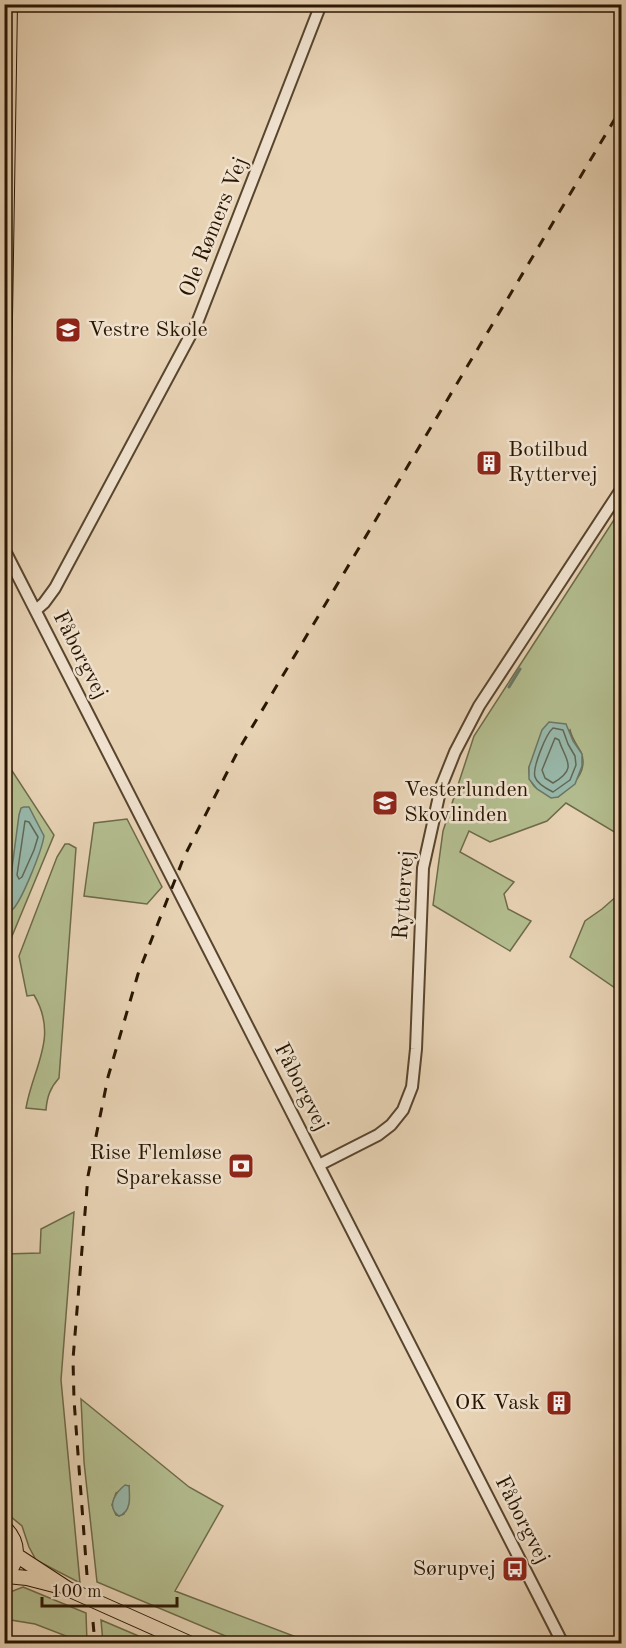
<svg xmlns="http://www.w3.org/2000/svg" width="626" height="1648" font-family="'Old Standard TT',serif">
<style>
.green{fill:#b3bd8f;stroke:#6e6a48;stroke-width:1.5;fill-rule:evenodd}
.water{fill:#98b8aa;stroke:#6b7766;stroke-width:1.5}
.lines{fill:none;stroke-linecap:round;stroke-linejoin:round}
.shore{stroke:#606756;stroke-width:1.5}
.stream{stroke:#6b7766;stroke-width:3}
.minor-casing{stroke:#58452e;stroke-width:14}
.major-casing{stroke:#281601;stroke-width:16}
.minor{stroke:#f0e2cf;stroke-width:10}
.major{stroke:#e8d3b5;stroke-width:14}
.rail{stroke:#281601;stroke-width:3;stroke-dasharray:10 10;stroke-linecap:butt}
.labels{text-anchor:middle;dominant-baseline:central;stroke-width:5;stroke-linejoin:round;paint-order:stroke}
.street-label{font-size:22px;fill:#281601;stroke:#f0e2cf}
.poi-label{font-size:22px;fill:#281601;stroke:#f0e2cf;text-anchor:start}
</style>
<rect width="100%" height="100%" fill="#e8d3b5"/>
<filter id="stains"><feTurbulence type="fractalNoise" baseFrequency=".00333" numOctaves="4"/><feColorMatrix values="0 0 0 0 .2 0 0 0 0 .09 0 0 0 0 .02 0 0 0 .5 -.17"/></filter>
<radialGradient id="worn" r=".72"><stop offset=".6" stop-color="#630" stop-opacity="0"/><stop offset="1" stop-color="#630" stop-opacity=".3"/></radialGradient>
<path class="green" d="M621 509V836L566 803 547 821 490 842 469 831 460 852 514 882 504 894 508 909 531 921 510 951 433 905 443 831 474 736ZM570 730C572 739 577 745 581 752 589 772 572 786 558 797 540 790 528 790 529 767Z
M5 760 54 835 5 953Z
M127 819 162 887 147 904 84 896 94 823Z
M65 844H69L76 848 59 1078C50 1088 47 1097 46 1110L26 1108C33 1067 59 1037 34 995L27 996 19 956 57 857Z
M621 846V992L570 957 585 921 602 909 618 895Z
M74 1212 61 1380 80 1583 36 1560 29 1547 22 1526 4 1511 5 1254 40 1253 41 1229Z
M81 1399 189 1487 223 1506 175 1591 312 1643H242L97 1582 84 1462ZM129 1486 124 1514 119 1516 116 1515 112 1505 116 1493Z
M23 1587 86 1613 87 1643H75L74 1639 35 1624 5 1619V1594Z
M101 1620 155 1643H103Z"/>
<path class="water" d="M549 722 566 724 573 741 582 754V766L575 784 558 797 551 798 537 789 529 779V767L542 730Z
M24 807H29L44 836C42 850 21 903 12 910L7 906 19 815 21 808Z
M125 1485 129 1486C130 1498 131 1512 119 1516 106 1507 115 1493 125 1485Z"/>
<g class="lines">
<path class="shore" d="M553 728 563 730 568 744 575 756 576 765 570 780 553 792C547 789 537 784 535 777 532 768 546 734 553 728Z
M555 738 559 740C565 760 579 768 553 783L545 778 542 770Z
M25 821 29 822 38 837 34 850 22 877 19 879 17 875Z"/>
<path class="stream" d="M509 687 520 669"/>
<g class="minor-casing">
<path id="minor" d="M4 549 563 1644
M36 610 44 603 55 588 197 323 321 4
M319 1165 378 1135 391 1125 403 1110 412 1087 416 1049 423 868 441 787 455 752 479 706 622 488"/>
</g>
<g class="major-casing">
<path id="major" d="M4 379 10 4
M4 1527C20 1542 20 1562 4 1577
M16 1555 68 1589 191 1644
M7 1576 27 1578 54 1585"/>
</g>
<use href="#minor" class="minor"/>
<use href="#major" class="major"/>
<path class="rail" d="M87 1575 74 1400 73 1359 88 1176 108 1077 138 974 184 857 239 749 622 107
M93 1622 95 1644"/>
</g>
<defs>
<g id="school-square" transform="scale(1.35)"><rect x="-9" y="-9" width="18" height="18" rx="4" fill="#8f2418" stroke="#f0e2cf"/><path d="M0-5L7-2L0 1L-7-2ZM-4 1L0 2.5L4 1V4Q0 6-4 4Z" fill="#fff"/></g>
<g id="building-square" transform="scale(1.35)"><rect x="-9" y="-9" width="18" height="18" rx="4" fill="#8f2418" stroke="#f0e2cf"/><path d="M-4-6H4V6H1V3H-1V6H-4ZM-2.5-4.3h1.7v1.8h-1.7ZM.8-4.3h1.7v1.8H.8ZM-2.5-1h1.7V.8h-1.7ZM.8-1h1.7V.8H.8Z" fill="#fff"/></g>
<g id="bank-square" transform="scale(1.35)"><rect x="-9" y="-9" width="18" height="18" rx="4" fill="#8f2418" stroke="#f0e2cf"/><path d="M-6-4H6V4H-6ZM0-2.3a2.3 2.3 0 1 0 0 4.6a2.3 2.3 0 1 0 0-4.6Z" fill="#fff"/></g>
<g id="bus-square" transform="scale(1.35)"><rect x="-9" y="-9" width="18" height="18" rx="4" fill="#8f2418" stroke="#f0e2cf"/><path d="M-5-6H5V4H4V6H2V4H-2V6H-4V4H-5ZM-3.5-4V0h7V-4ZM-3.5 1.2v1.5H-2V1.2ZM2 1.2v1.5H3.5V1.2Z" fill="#fff"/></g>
</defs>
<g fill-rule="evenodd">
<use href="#school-square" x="68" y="330"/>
<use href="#building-square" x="489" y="463"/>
<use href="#school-square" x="385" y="803"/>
<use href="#bank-square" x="241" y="1166"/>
<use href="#building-square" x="559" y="1403"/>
<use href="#bus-square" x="515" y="1569"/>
</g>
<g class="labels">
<g class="street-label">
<text transform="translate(214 227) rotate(-68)">Ole Rømers Vej</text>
<text transform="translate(80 655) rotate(63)">Fåborgvej</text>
<text transform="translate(404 895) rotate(-86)">Ryttervej</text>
<text transform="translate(301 1087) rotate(63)">Fåborgvej</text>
<text transform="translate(522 1520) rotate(63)">Fåborgvej</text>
</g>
<g class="poi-label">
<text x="88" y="330">Vestre Skole</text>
<text x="508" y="450">Botilbud<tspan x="508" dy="25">Ryttervej</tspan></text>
<text x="404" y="790">Vesterlunden<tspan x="404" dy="25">Skovlinden</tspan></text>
<text x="222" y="1153" text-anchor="end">Rise Flemløse<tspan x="222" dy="25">Sparekasse</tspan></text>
<text x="540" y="1403" text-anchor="end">OK Vask</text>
<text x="496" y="1569" text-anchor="end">Sørupvej</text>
</g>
</g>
<rect width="626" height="1648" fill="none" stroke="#e8d3b5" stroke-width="24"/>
<rect x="6" y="6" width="614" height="1636" fill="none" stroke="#281601" stroke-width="3"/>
<rect x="12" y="12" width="602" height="1624" fill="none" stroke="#281601" stroke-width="1.5"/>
<path d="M42 1597v9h135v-9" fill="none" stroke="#281601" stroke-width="3"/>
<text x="51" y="1597" font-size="18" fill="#281601" stroke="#f0e2cf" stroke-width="4.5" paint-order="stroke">100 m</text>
<rect width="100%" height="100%" filter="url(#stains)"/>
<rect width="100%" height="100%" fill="url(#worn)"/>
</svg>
